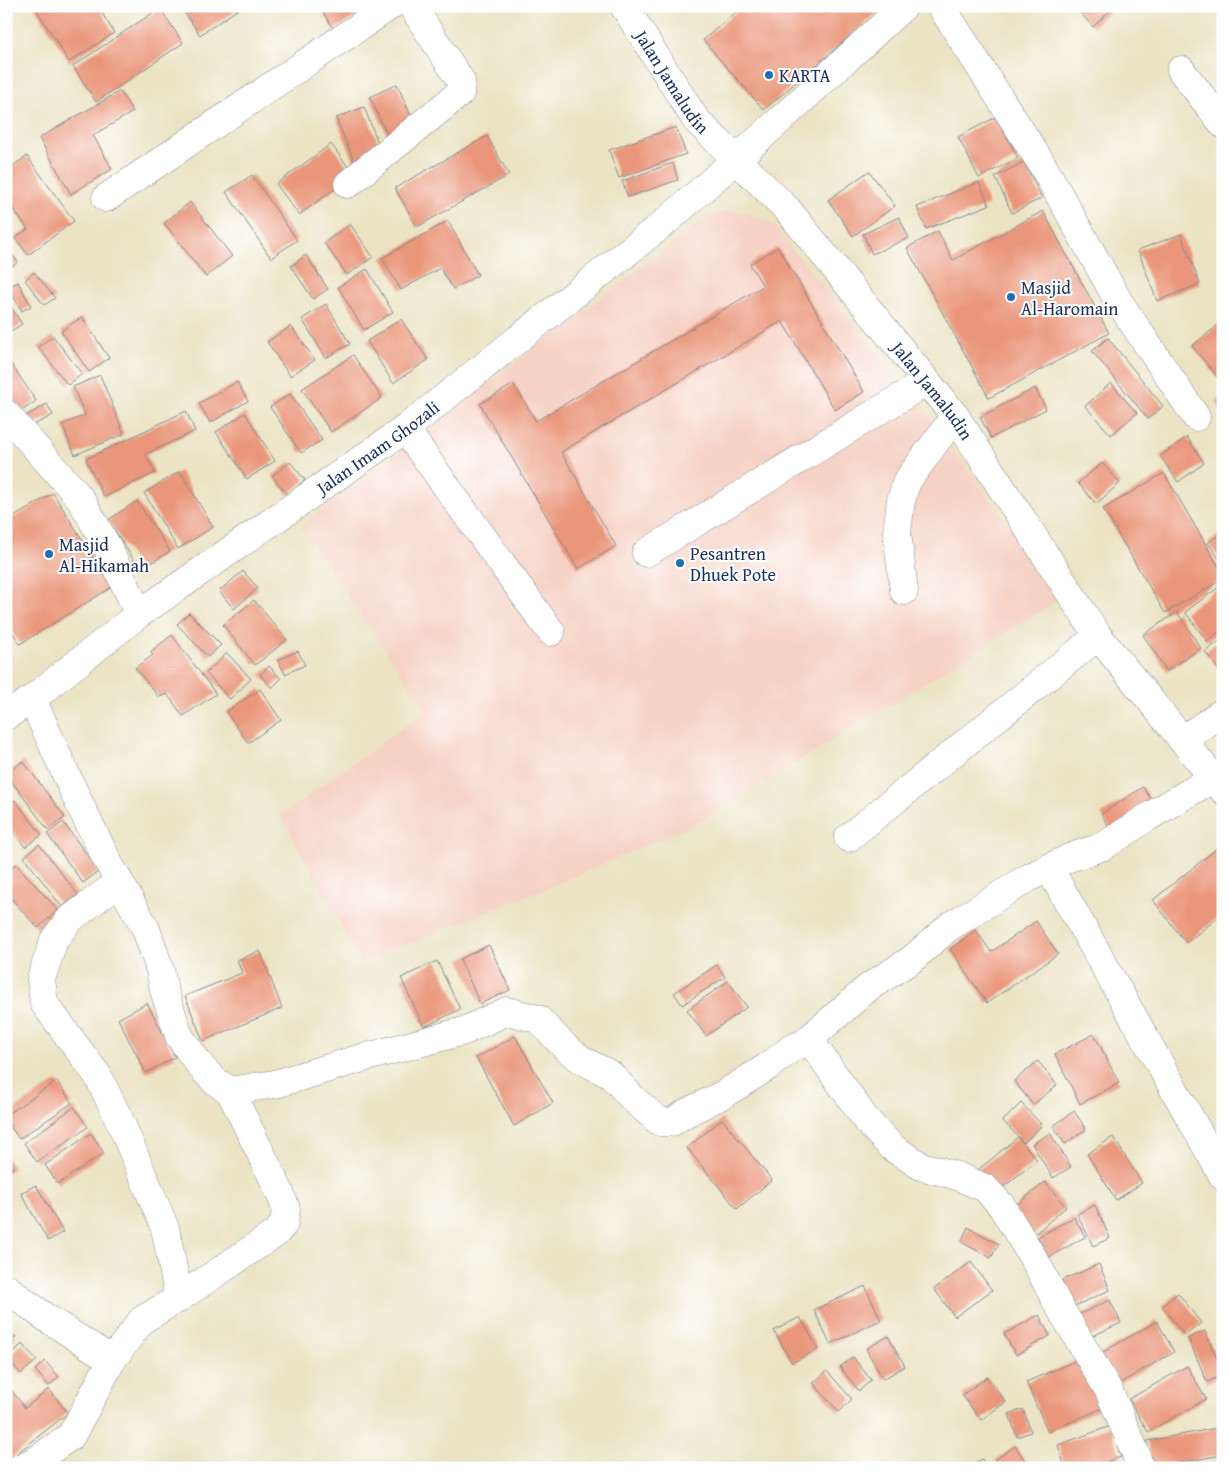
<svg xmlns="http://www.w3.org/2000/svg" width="1229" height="1474" font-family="'Gentium Book Plus',serif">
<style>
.built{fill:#f6d2c4}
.building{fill:#ea967a}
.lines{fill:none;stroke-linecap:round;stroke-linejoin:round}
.minor-casing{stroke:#838990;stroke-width:29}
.minor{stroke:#fff;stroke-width:28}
.poi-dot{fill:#1f6fb2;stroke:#fff;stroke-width:2}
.labels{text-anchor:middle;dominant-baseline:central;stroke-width:4;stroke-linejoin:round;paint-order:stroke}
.poi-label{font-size:18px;fill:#1b2f5e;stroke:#fff;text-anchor:start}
.street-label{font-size:18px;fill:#1b2f5e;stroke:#fff}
</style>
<rect width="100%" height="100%" fill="#fff"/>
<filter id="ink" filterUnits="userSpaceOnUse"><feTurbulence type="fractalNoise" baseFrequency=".02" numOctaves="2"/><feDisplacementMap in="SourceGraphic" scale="10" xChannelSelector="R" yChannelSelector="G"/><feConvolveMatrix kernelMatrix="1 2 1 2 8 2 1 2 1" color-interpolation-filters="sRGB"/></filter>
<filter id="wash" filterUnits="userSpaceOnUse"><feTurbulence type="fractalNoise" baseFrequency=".0096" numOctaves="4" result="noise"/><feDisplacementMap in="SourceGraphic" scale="20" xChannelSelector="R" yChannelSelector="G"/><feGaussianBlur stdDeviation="1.12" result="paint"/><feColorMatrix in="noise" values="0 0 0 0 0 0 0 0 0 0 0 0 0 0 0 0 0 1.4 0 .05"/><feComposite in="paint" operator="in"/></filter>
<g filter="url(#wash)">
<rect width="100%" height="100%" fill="#ebe3c3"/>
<path class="built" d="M725 211 749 213 771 223 923 408 1062 598 702 821 564 881 361 962 281 816 427 710 300 527 706 218Z"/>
<g id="blocks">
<path class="building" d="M34 6H98L114 33 69 62Z
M180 6H243L200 35Z
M319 6H371L334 30Z
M743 6H885L764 110 703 40Z
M1074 6H1115L1093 27Z
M160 8 183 43 96 102 73 66Z
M397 84 414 123 387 135 370 97Z
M120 91 133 112 93 135 112 169 71 194 39 138Z
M364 107 381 150 354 161 336 118Z
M996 117 1018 158 979 178 958 137Z
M676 127 686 154 619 178 609 150Z
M487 136 509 175 417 227 395 188Z
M331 144 354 175 299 215 276 184Z
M27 156 74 221 28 255 15 238 28 229 6 199V171Z
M1024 162 1042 198 1012 213 995 177Z
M673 163 678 180 628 197 622 181Z
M869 171 895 206 853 236 828 200Z
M252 175 297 240 271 258 226 192Z
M979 182 989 205 926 229 917 207Z
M190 202 232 256 206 277 164 223Z
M1043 211 1109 333 989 398 907 248 938 231 953 260Z
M899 217 909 238 872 254 863 234Z
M448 221 478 275 453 289 440 268 401 290 382 258Z
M350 224 373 257 347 275 324 243Z
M1181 234 1200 284 1157 301 1138 250Z
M6 247 18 262 6 271Z
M778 247 864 392 835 410 782 321 561 452 616 546 578 569 480 404 514 384 536 421 763 286 750 264Z
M306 255 328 289 313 299 291 266Z
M367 269 393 312 364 330 338 287Z
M34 272 55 298 44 305 25 280Z
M18 282 31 306 22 311 8 287Z
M6 299 22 324 6 334Z
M326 304 350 344 326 358 302 319Z
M82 317 109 358 89 372 61 331Z
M401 319 428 360 393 383 367 341Z
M1223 321V384L1192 346Z
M291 326 315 360 290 376 267 342Z
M53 336 82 374 68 385 38 347Z
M1108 338 1163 406 1148 419 1092 351Z
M353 355 382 398 331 432 302 389Z
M8 359 36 401 17 414 6 398V361Z
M100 375 124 434 75 455 62 425 85 415 73 387Z
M237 382 248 401 210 423 199 403Z
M1111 383 1137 413 1111 435 1085 406Z
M1035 388 1046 409 991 438 980 417Z
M290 394 322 440 301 453 270 407Z
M1223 397V411L1216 402Z
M47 404 53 415 30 427 24 417Z
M186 411 195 431 146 454 155 473 104 497 86 459Z
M245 413 275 461 247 479 216 432Z
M1187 437 1204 463 1178 482 1160 456Z
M290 462 305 480 288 495 272 476Z
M1102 463 1120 483 1096 504 1078 483Z
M180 471 213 527 178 549 144 493Z
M1164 473 1223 574V579L1165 613 1103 509Z
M53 493 112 587 20 644 6 622V522Z
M137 501 170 551 140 570 108 520Z
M1223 532V564L1208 543Z
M243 571 258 588 234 609 219 591Z
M1223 584V629L1207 641 1185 612Z
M254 600 287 640 255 665 223 625Z
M1177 612 1201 648 1167 671 1143 635Z
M189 613 221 645 208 657 177 624Z
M172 635 216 694 183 716 167 694 159 697 135 668 153 655 150 652Z
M1223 638V675L1205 652Z
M298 651 305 665 285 674 278 660Z
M227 653 251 679 230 699 206 673Z
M269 666 281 679 272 688 260 675Z
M260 689 281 720 248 743 226 712Z
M23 761 65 817 48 830 6 774Z
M1143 787 1156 807 1114 834 1101 814Z
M15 800 42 835 25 847 6 823V806Z
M63 822 99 871 83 883 47 834Z
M39 844 78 895 62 907 24 857Z
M1216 849 1223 858V914L1186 943 1153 900Z
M16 864 58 910 38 928 6 893V872Z
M1036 921 1058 954 987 1003 950 949 976 930 991 952Z
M489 945 510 990 480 1004 460 959Z
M260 951 282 1008 203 1041 185 996 242 973 237 960Z
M437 961 460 1009 424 1027 401 978Z
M717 965 725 977 682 1005 674 993Z
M728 981 747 1007 706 1036 687 1010Z
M147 1003 175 1057 146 1073 118 1019Z
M1094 1034 1119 1083 1080 1104 1055 1054Z
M515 1036 553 1103 514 1126 476 1058Z
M1038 1061 1057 1085 1033 1105 1014 1081Z
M57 1081 72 1103 19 1139 6 1120V1115Z
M1021 1103 1042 1125 1024 1143 1003 1121Z
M74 1107 88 1127 37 1162 24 1143Z
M1074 1111 1086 1129 1065 1144 1053 1126Z
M722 1119 772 1180 737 1209 687 1148Z
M91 1133 104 1153 58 1184 45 1165Z
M1050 1133 1071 1167 1053 1178 1032 1144Z
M1018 1137 1037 1160 996 1193 978 1170Z
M1113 1137 1142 1183 1116 1200 1087 1154Z
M6 1156 13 1169 6 1173Z
M1045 1182 1066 1207 1030 1238 1008 1212Z
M36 1185 63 1232 48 1241 21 1193Z
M1095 1205 1110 1238 1093 1246 1077 1214Z
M1074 1217 1085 1237 1049 1257 1038 1237Z
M968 1227 999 1244 991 1258 961 1242Z
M971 1262 992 1290 955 1317 934 1289Z
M1099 1264 1110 1290 1068 1309 1056 1283Z
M865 1286 881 1320 830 1344 814 1310Z
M1178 1293 1201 1323 1185 1336 1162 1306Z
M1110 1300 1121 1323 1084 1340 1074 1317Z
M1039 1315 1050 1336 1016 1355 1004 1334Z
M800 1317 818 1349 792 1363 774 1331Z
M1157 1321 1174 1352 1115 1386 1098 1355Z
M6 1327 16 1337 6 1346Z
M1205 1331 1223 1372V1375L1207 1382 1188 1338Z
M888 1336 905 1366 883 1379 866 1349Z
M22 1344 37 1360 21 1374 7 1358Z
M853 1357 871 1380 859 1391 840 1367Z
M1084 1357 1105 1407 1048 1432 1026 1382Z
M45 1361 59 1377 49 1386 35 1370Z
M1187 1366 1206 1399 1148 1432 1129 1399Z
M827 1371 852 1399 839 1412 813 1383Z
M987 1377 1006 1402 981 1420 962 1395Z
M9 1387 25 1408 49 1389 68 1413 6 1462V1389Z
M1023 1409 1031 1432 1017 1437 1009 1414Z
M1111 1426 1121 1457 1088 1468H1065L1058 1445Z
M1217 1428 1222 1455 1152 1468 1147 1441Z
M1015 1446 1030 1468H1000L995 1460Z
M982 1459 987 1468H969Z
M1223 1461V1468H1197V1467Z"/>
</g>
</g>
<g filter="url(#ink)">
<use href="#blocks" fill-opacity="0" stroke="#838990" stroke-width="1"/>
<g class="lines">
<g class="minor-casing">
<g id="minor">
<path id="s1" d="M624 6 696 120 787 209 955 416 1098 636 1223 790"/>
<path d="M941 6 1043 166 1119 302 1196 417"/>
<path d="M1181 70 1223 124"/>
<path d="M348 184 460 93 461 81 412 6"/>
<path d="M106 198 390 6"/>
<path d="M6 414 80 498 107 546 139 614"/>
<path d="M405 429 551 632"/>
<path d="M646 553 926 382"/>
<path d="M904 591 897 532 901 500 907 481 955 416"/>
<path d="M32 699 79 803 106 858 146 929 160 970 164 990 179 1036 202 1068 215 1081 230 1091 275 1084 359 1059 464 1031 507 1011 538 1019 566 1048 582 1060 611 1075 633 1099 660 1122H672L686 1113 724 1094 767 1067 792 1048 808 1042 809 1039 869 987 911 960 949 927 1028 878 1069 858 1104 846 1148 817 1212 779"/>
<path id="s2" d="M6 716 32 699 139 614 405 429 669 219 778 122 904 6"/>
<path d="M1182 740 1223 712"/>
<path d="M848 838 1098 636"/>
<path d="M1049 868 1223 1176"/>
<path d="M119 882 69 920 54 940 41 979 44 1003 98 1076 120 1121 165 1228 179 1298"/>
<path d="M809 1039 867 1121 893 1148 921 1166 957 1176 985 1188 1001 1205 1038 1266 1056 1301 1109 1391 1136 1454 1139 1468"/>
<path d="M6 1288 45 1317 112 1360"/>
<path d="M20 1468 35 1461 71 1436 112 1360 142 1320 179 1298 276 1233 284 1224 286 1209 279 1190 230 1091"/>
</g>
</g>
<use href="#minor" class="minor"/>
</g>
</g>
<g class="poi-dot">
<circle cx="769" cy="75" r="5"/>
<circle cx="1011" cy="297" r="5"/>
<circle cx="49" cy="554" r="5"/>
<circle cx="680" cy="563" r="5"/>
</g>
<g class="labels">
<g class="poi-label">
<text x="779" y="75">KARTA</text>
<text x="1021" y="287">Masjid<tspan x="1021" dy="21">Al-Haromain</tspan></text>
<text x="59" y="544">Masjid<tspan x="59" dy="21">Al-Hikamah</tspan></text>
<text x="690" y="553">Pesantren<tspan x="690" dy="21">Dhuek Pote</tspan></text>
</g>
<g class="street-label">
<text stroke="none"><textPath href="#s1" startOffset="90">Jalan Jamaludin</textPath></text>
<text stroke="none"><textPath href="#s1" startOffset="495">Jalan Jamaludin</textPath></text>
<text stroke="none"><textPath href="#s2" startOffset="459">Jalan Imam Ghozali</textPath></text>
</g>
</g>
<rect width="1229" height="1474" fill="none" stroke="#fff" stroke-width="25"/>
</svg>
